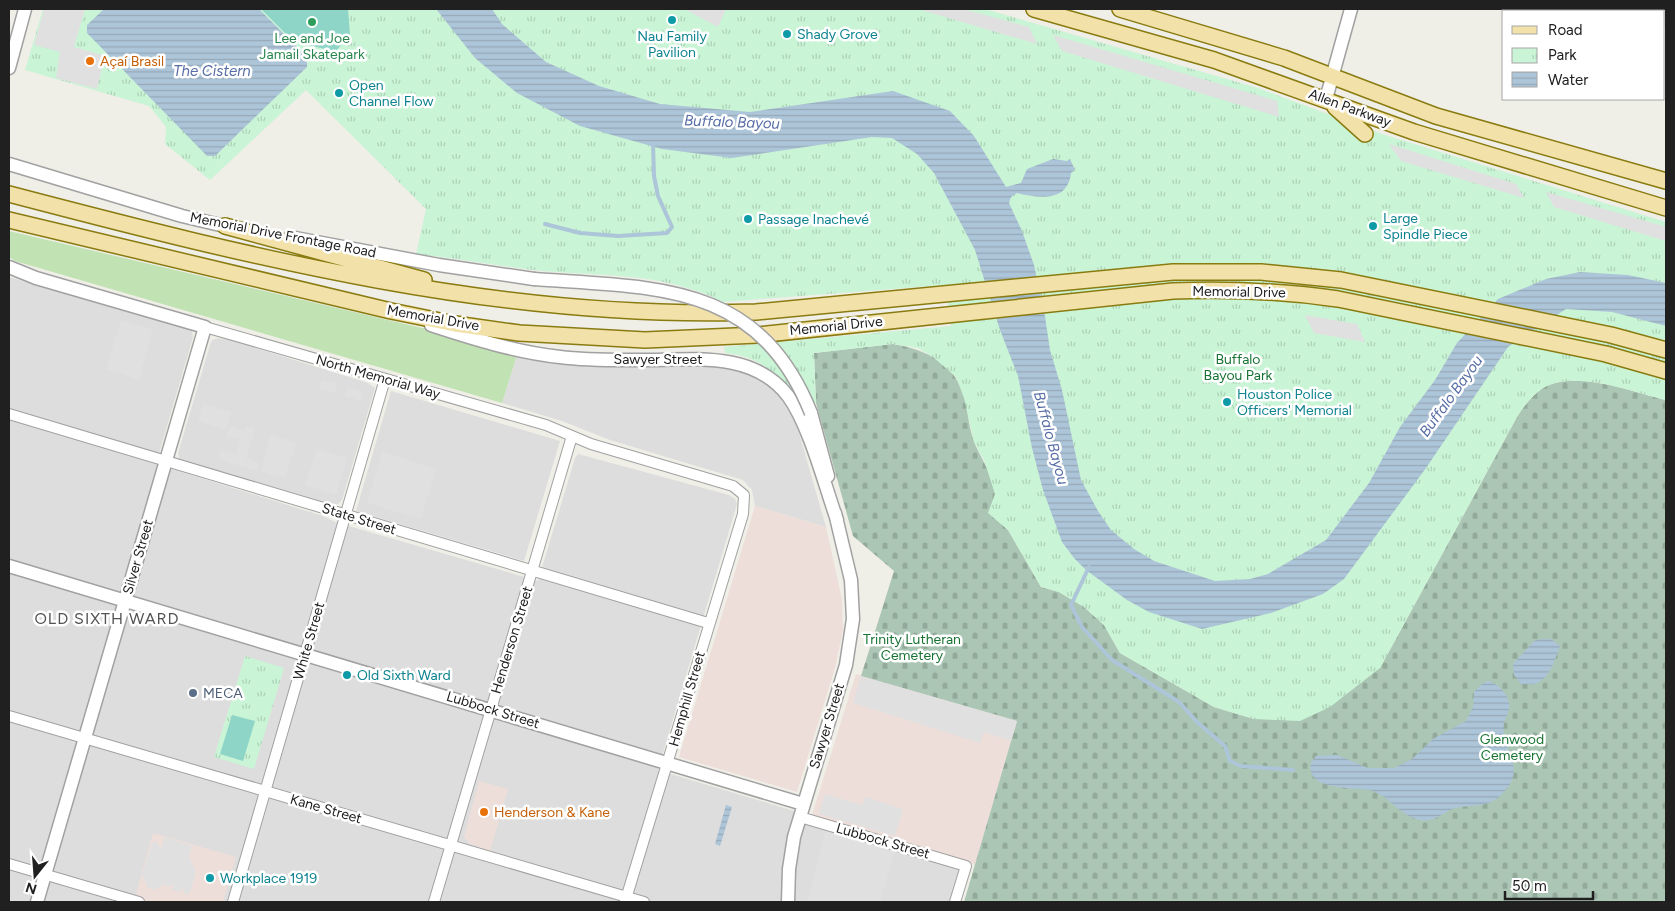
<svg xmlns="http://www.w3.org/2000/svg" width="1675" height="911" font-family="Figtree,sans-serif">
<style>
.residential{fill:#dedddd}
.commercial{fill:#eeded9}
.grass{fill:#c1e3b3}
.cemetery{fill:url(#cemetery-stones)}
.park{fill:url(#park-tufts)}
.pitch{fill:#8ed5c8}
.parking{fill:#e0e0e0}
.water{fill:url(#water-rules)}
.lines{fill:none;stroke-linecap:round;stroke-linejoin:round}
.stream{stroke:#adc5d8;stroke-width:4}
.minor-casing{stroke:#a1a1a1;stroke-width:12}
.tertiary-casing{stroke:#a1a1a1;stroke-width:15}
.primary-casing{stroke:#8a7b11;stroke-width:18}
.minor{stroke:#fff;stroke-width:10}
.tertiary{stroke:#fff;stroke-width:12}
.primary{stroke:#f2e2aa;stroke-width:15}
.tertiary-bridge-casing{stroke:#a1a1a1;stroke-width:15;stroke-linecap:butt}
.tertiary-bridge{stroke:#fff;stroke-width:12}
.culture-dot{fill:#0f9aa8;stroke:#fff;stroke-width:2}
.leisure-dot{fill:#2e9e5b;stroke:#fff;stroke-width:2}
.food-dot{fill:#e8710a;stroke:#fff;stroke-width:2}
.service-dot{fill:#5c6f8a;stroke:#fff;stroke-width:2}
.labels{text-anchor:middle;dominant-baseline:central;stroke-width:5;stroke-linejoin:round;paint-order:stroke}
.culture-label{font-size:14px;fill:#0d838f;stroke:#fff;text-anchor:start}
.leisure-label{font-size:14px;fill:#27864d;stroke:#fff}
.food-label{font-size:14px;fill:#c56008;stroke:#fff;text-anchor:start}
.street-label{font-size:14px;fill:#202020;stroke:#fff}
.park-label{font-size:14px;fill:#187333;stroke:#fff}
.service-label{font-size:14px;fill:#4e5e75;stroke:#fff;text-anchor:start}
.water-label{font-size:15px;font-style:italic;fill:#566da5;stroke:#fff}
.quarter-label{font-size:16px;letter-spacing:1px;fill:#535353;stroke:#fff}
</style>
<defs>
<pattern id="cemetery-stones" width="16" height="16" patternUnits="userSpaceOnUse" patternTransform="scale(1.25)"><rect width="16" height="16" fill="#abc6b4"/><path d="M2 7V4a2 2 0 0 1 4 0v3zM10 15v-3a2 2 0 0 1 4 0v3z" fill="#93aa9a"/></pattern>
<pattern id="park-tufts" width="24" height="20" patternUnits="userSpaceOnUse" patternTransform="scale(1.25)"><rect width="24" height="20" fill="#caf4d6"/><path d="M3 7l-1-3M5 7V3M7 7l1-3M15 17l-1-3M17 17v-4M19 17l1-3" fill="none" stroke="#add1b7"/></pattern>
<pattern id="water-rules" width="6" height="5" patternUnits="userSpaceOnUse" patternTransform="scale(1.25)"><rect width="6" height="5" fill="#adc5d8"/><path d="M0 2.5h6" fill="none" stroke="#95a9b9"/></pattern>
</defs>
<rect width="100%" height="100%" fill="#efeee7"/>
<path class="residential" d="M9 277 189 329 192 331 193 337 156 464 323 516 335 522 538 581 575 458 578 454 729 495 735 499 737 504 658 770 963 862 951 902H9Z
M218 338 231 340 368 383 375 388 342 500 338 504 332 506 183 462 179 458 178 453 210 345 212 340Z
M517 355 561 362 634 367 720 365 744 370 766 383 782 399 795 419 826 527 755 506 752 490 743 480 610 440 562 421 502 403Z
M391 391 560 441 524 561 356 511Z"/>
<path class="commercial" d="M755 506 826 527 842 600 843 630 835 668 797 792 679 757Z
M856 674 1017 721 975 865 812 815Z
M479 781 508 789 490 851 470 844 464 837Z
M153 833 236 857 223 902H151L135 898Z"/>
<path class="grass" d="M9 231 435 331 517 355 502 403 15 261 9 257Z"/>
<path class="cemetery" d="M893 344C927 350 955 363 965 399 968 413 969 428 974 441 979 456 995 477 995 495 994 500 990 508 989 513L1008 530 1041 587 1059 592 1084 607 1104 625 1120 653 1214 707 1254 719 1380 668 1517 417C1524 406 1532 395 1543 388 1574 369 1633 392 1666 400V902H964L1017 721 861 676 894 571 853 536 816 403 814 353Z"/>
<path class="park" d="M43 9H985L1258 88 1382 134 1666 222V400C1633 392 1574 369 1543 388 1532 395 1524 406 1517 417L1380 668 1330 707 1300 721 1254 719 1214 707 1120 653 1104 625 1084 607 1059 592 1041 587 1008 530 988 513 995 494 984 460 974 442 964 398 956 377 933 357 918 348 893 344 814 353 816 403 798 402C780 374 759 356 725 353L724 347 951 326 945 285 723 302C661 271 600 277 533 270 494 265 455 258 416 254L426 209 306 90 210 180 165 144 166 127 149 106 25 70Z
M245 656 284 668 254 769 214 757Z"/>
<path class="pitch" d="M261 9H348L350 35 335 52 292 40Z
M232 715 255 721 243 761 220 754Z"/>
<path class="parking" d="M44 9H85L74 47 105 56 97 89 56 78 60 52 34 45Z
M689 9H726L718 27 688 11Z
M918 9H963L1029 27 1037 44Z
M1630 9H1666V28L1664 27V11H1638Z
M1053 35 1277 101 1279 117 1062 51Z
M1389 144 1516 184 1524 198 1401 161Z
M1546 192 1666 227V241L1554 207Z
M1305 315 1357 324 1365 342 1314 333Z
M121 320 153 330 139 379 106 370Z
M322 380 337 384 335 393 319 389Z
M348 387 363 392 361 401 345 396Z
M203 404 231 412 226 430 198 421Z
M229 426 244 431 246 427 255 429 246 458 259 463 257 471 218 459 221 450 236 454 240 440 226 436Z
M271 435 296 443 285 478 261 471Z
M317 449 347 458 336 495 305 485Z
M382 452 436 469 421 519 367 503Z
M861 676 1017 721 1011 741 984 732 980 743 853 703Z
M825 794 862 805 865 797 903 809 895 836 819 814Z
M826 830 895 850 880 902H807Z
M165 837 192 846 189 857 196 872 190 892 186 895 182 888 180 892 172 890 174 884 168 887 164 884 155 890 148 888 142 875 152 843 156 841 161 849Z"/>
<path class="water" d="M104 9H259L307 57V67L215 156H207L87 33V25Z
M436 9H492L502 24 546 62 599 86 660 104 750 112 893 91 950 111 974 136 1006 187 1021 183 1027 169 1053 159 1067 161 1070 159 1075 170 1071 173C1068 203 1037 198 1017 193L1011 197 1009 203 1022 231 1034 265 1044 310 1050 350 1062 390 1081 480 1098 511 1111 530 1134 549 1154 561 1215 581 1250 579 1268 574 1326 540 1369 483 1400 427 1435 380 1457 343 1498 299 1546 279 1580 272 1628 275 1666 283V326L1612 312 1566 309 1508 347 1426 468 1344 579 1323 594 1271 613 1202 629 1149 612 1127 600 1086 570 1074 558 1062 542 1043 490 1032 448 1018 376 1000 330 975 250 934 173 917 154 892 138 872 137 732 158 662 149 580 126 517 93 475 58Z
M1542 639H1551L1560 646C1555 659 1550 680 1534 684 1529 685 1527 683 1522 685L1514 675 1513 664 1534 641Z
M1488 681C1499 684 1511 696 1509 709 1508 714 1505 718 1504 723 1500 750 1529 767 1502 794 1487 809 1474 804 1456 808 1446 810 1439 819 1429 820 1404 823 1393 798 1373 791 1358 786 1305 793 1311 763L1316 756 1337 755 1368 768H1394L1412 759 1433 739 1466 721 1473 707 1474 692 1483 683Z
M726 805 732 807 720 846 715 844Z"/>
<g class="lines">
<path class="stream" d="M545 224 580 233 618 236 667 233 672 227 658 196 654 176 653 144
M1089 567 1071 605 1082 627 1112 660 1179 702 1197 722 1225 746 1230 761 1241 766 1293 770"/>
<g class="minor-casing">
<path id="minor" d="M205 327 546 425 591 444 733 486 744 495 743 514 625 902
M9 414 708 623
M9 716 644 902
M800 817 966 866 955 902
M9 864 139 902
M233 902 385 379
M434 902 572 436"/>
</g>
<g class="tertiary-casing">
<path id="tertiary" d="M9 68 25 9
M1326 99 1351 9
M9 164 182 216 233 228
M290 237 439 265 534 279
M9 267 36 278 205 327 37 902
M431 325C474 339 515 352 560 357 590 361 621 360 651 360 699 359 755 353 788 396 809 424 825 486 837 520
M811 413 828 476
M9 566 803 804
M788 902 789 869 794 837 846 665 853 619 851 580 835 513"/>
</g>
<g class="primary-casing">
<path id="primary" d="M1034 9 1214 60 1414 132 1666 208
M1120 9 1284 58 1436 116 1666 181
M1335 107 1365 134
M9 194C253 258 502 321 756 312L1173 272H1261L1341 280 1611 335 1666 350
M9 220 391 311 455 324 519 333 645 340 758 335 1173 291C1229 289 1283 291 1338 299L1606 354 1666 371
M225 226 424 280"/>
</g>
<use href="#minor" class="minor"/>
<use href="#tertiary" class="tertiary"/>
<use href="#primary" class="primary"/>
<g class="tertiary-bridge-casing">
<path id="tertiary-bridge" d="M534 279C655 288 758 281 811 413"/>
</g>
<use href="#tertiary-bridge" class="tertiary-bridge"/>
</g>
<g class="culture-dot">
<circle cx="672" cy="20" r="5"/>
<circle cx="787" cy="34" r="5"/>
<circle cx="339" cy="93" r="5"/>
<circle cx="748" cy="219" r="5"/>
<circle cx="1373" cy="226" r="5"/>
<circle cx="1227" cy="402" r="5"/>
<circle cx="347" cy="675" r="5"/>
<circle cx="210" cy="878" r="5"/>
</g>
<circle class="leisure-dot" cx="312" cy="22" r="5"/>
<g class="food-dot">
<circle cx="90" cy="61" r="5"/>
<circle cx="484" cy="812" r="5"/>
</g>
<circle class="service-dot" cx="193" cy="693" r="5"/>
<g class="labels">
<g class="culture-label">
<text x="797" y="34">Shady Grove</text>
<text x="672" y="36" text-anchor="middle">Nau Family<tspan x="672" dy="16">Pavilion</tspan></text>
<text x="349" y="85">Open<tspan x="349" dy="16">Channel Flow</tspan></text>
<text x="1383" y="218">Large<tspan x="1383" dy="16">Spindle Piece</tspan></text>
<text x="758" y="219">Passage Inachevé</text>
<text x="1237" y="394">Houston Police<tspan x="1237" dy="16">Officers' Memorial</tspan></text>
<text x="357" y="675">Old Sixth Ward</text>
<text x="220" y="878">Workplace 1919</text>
</g>
<g class="leisure-label">
<text x="312" y="38">Lee and Joe<tspan x="312" dy="16">Jamail Skatepark</tspan></text>
</g>
<g class="food-label">
<text x="100" y="61">Açaí Brasil</text>
<text x="494" y="812">Henderson &amp; Kane</text>
</g>
<g class="street-label">
<text transform="translate(1350 108) rotate(20)">Allen Parkway</text>
<text transform="translate(283 235) rotate(11)">Memorial Drive Frontage Road</text>
<text transform="translate(1239 292) rotate(1)">Memorial Drive</text>
<text transform="translate(433 318) rotate(10)">Memorial Drive</text>
<text transform="translate(836 326) rotate(-6)">Memorial Drive</text>
<text x="658" y="359">Sawyer Street</text>
<text transform="translate(378 377) rotate(16)">North Memorial Way</text>
<text transform="translate(359 519) rotate(17)">State Street</text>
<text transform="translate(138 557) rotate(-74)">Silver Street</text>
<text transform="translate(512 640) rotate(-73)">Henderson Street</text>
<text transform="translate(309 641) rotate(-74)">White Street</text>
<text transform="translate(687 699) rotate(-74)">Hemphill Street</text>
<text transform="translate(493 710) rotate(17)">Lubbock Street</text>
<text transform="translate(827 726) rotate(-73)">Sawyer Street</text>
<text transform="translate(326 809) rotate(16)">Kane Street</text>
<text transform="translate(883 841) rotate(16)">Lubbock Street</text>
</g>
<g class="park-label">
<text x="1238" y="359">Buffalo<tspan x="1238" dy="16">Bayou Park</tspan></text>
<text x="912" y="639">Trinity Lutheran<tspan x="912" dy="16">Cemetery</tspan></text>
<text x="1512" y="739">Glenwood<tspan x="1512" dy="16">Cemetery</tspan></text>
</g>
<g class="service-label">
<text x="203" y="693">MECA</text>
</g>
<g class="water-label">
<text x="212" y="71">The Cistern</text>
<text transform="translate(732 122) rotate(2)">Buffalo Bayou</text>
<text transform="translate(1451 396) rotate(-54)">Buffalo Bayou</text>
<text transform="translate(1051 438) rotate(75)">Buffalo Bayou</text>
</g>
<g class="quarter-label">
<text x="107" y="618">OLD SIXTH WARD</text>
</g>
</g>
<rect width="1675" height="911" fill="none" stroke="#202020" stroke-width="20"/>
<rect x="1502" y="10" width="162" height="90" fill="#ffffff" stroke="#a6a6a6"/>
<rect x="1512" y="26" width="25" height="8" fill="#f2e2aa" stroke="#a6a6a6"/>
<text x="1548" y="35" font-size="15" fill="#202020">Road</text>
<rect x="1512" y="48" width="25" height="15" fill="url(#park-tufts)" stroke="#a6a6a6"/>
<text x="1548" y="60" font-size="15" fill="#202020">Park</text>
<rect x="1512" y="72" width="25" height="15" fill="url(#water-rules)" stroke="#a6a6a6"/>
<text x="1548" y="85" font-size="15" fill="#202020">Water</text>
<g transform="translate(35 876) rotate(197)" stroke="#ffffff" stroke-width="4" paint-order="stroke">
<path d="M0-4L9 19L0 12L-9 19Z" fill="#202020"/>
<text y="-8" font-size="14" font-weight="bold" text-anchor="middle" fill="#202020">N</text>
</g>
<path d="M1505 891v8h88v-8" fill="none" stroke="#202020" stroke-width="2.5"/>
<text x="1512" y="891" font-size="15" fill="#202020" stroke="#ffffff" stroke-width="4" paint-order="stroke">50 m</text>
</svg>
